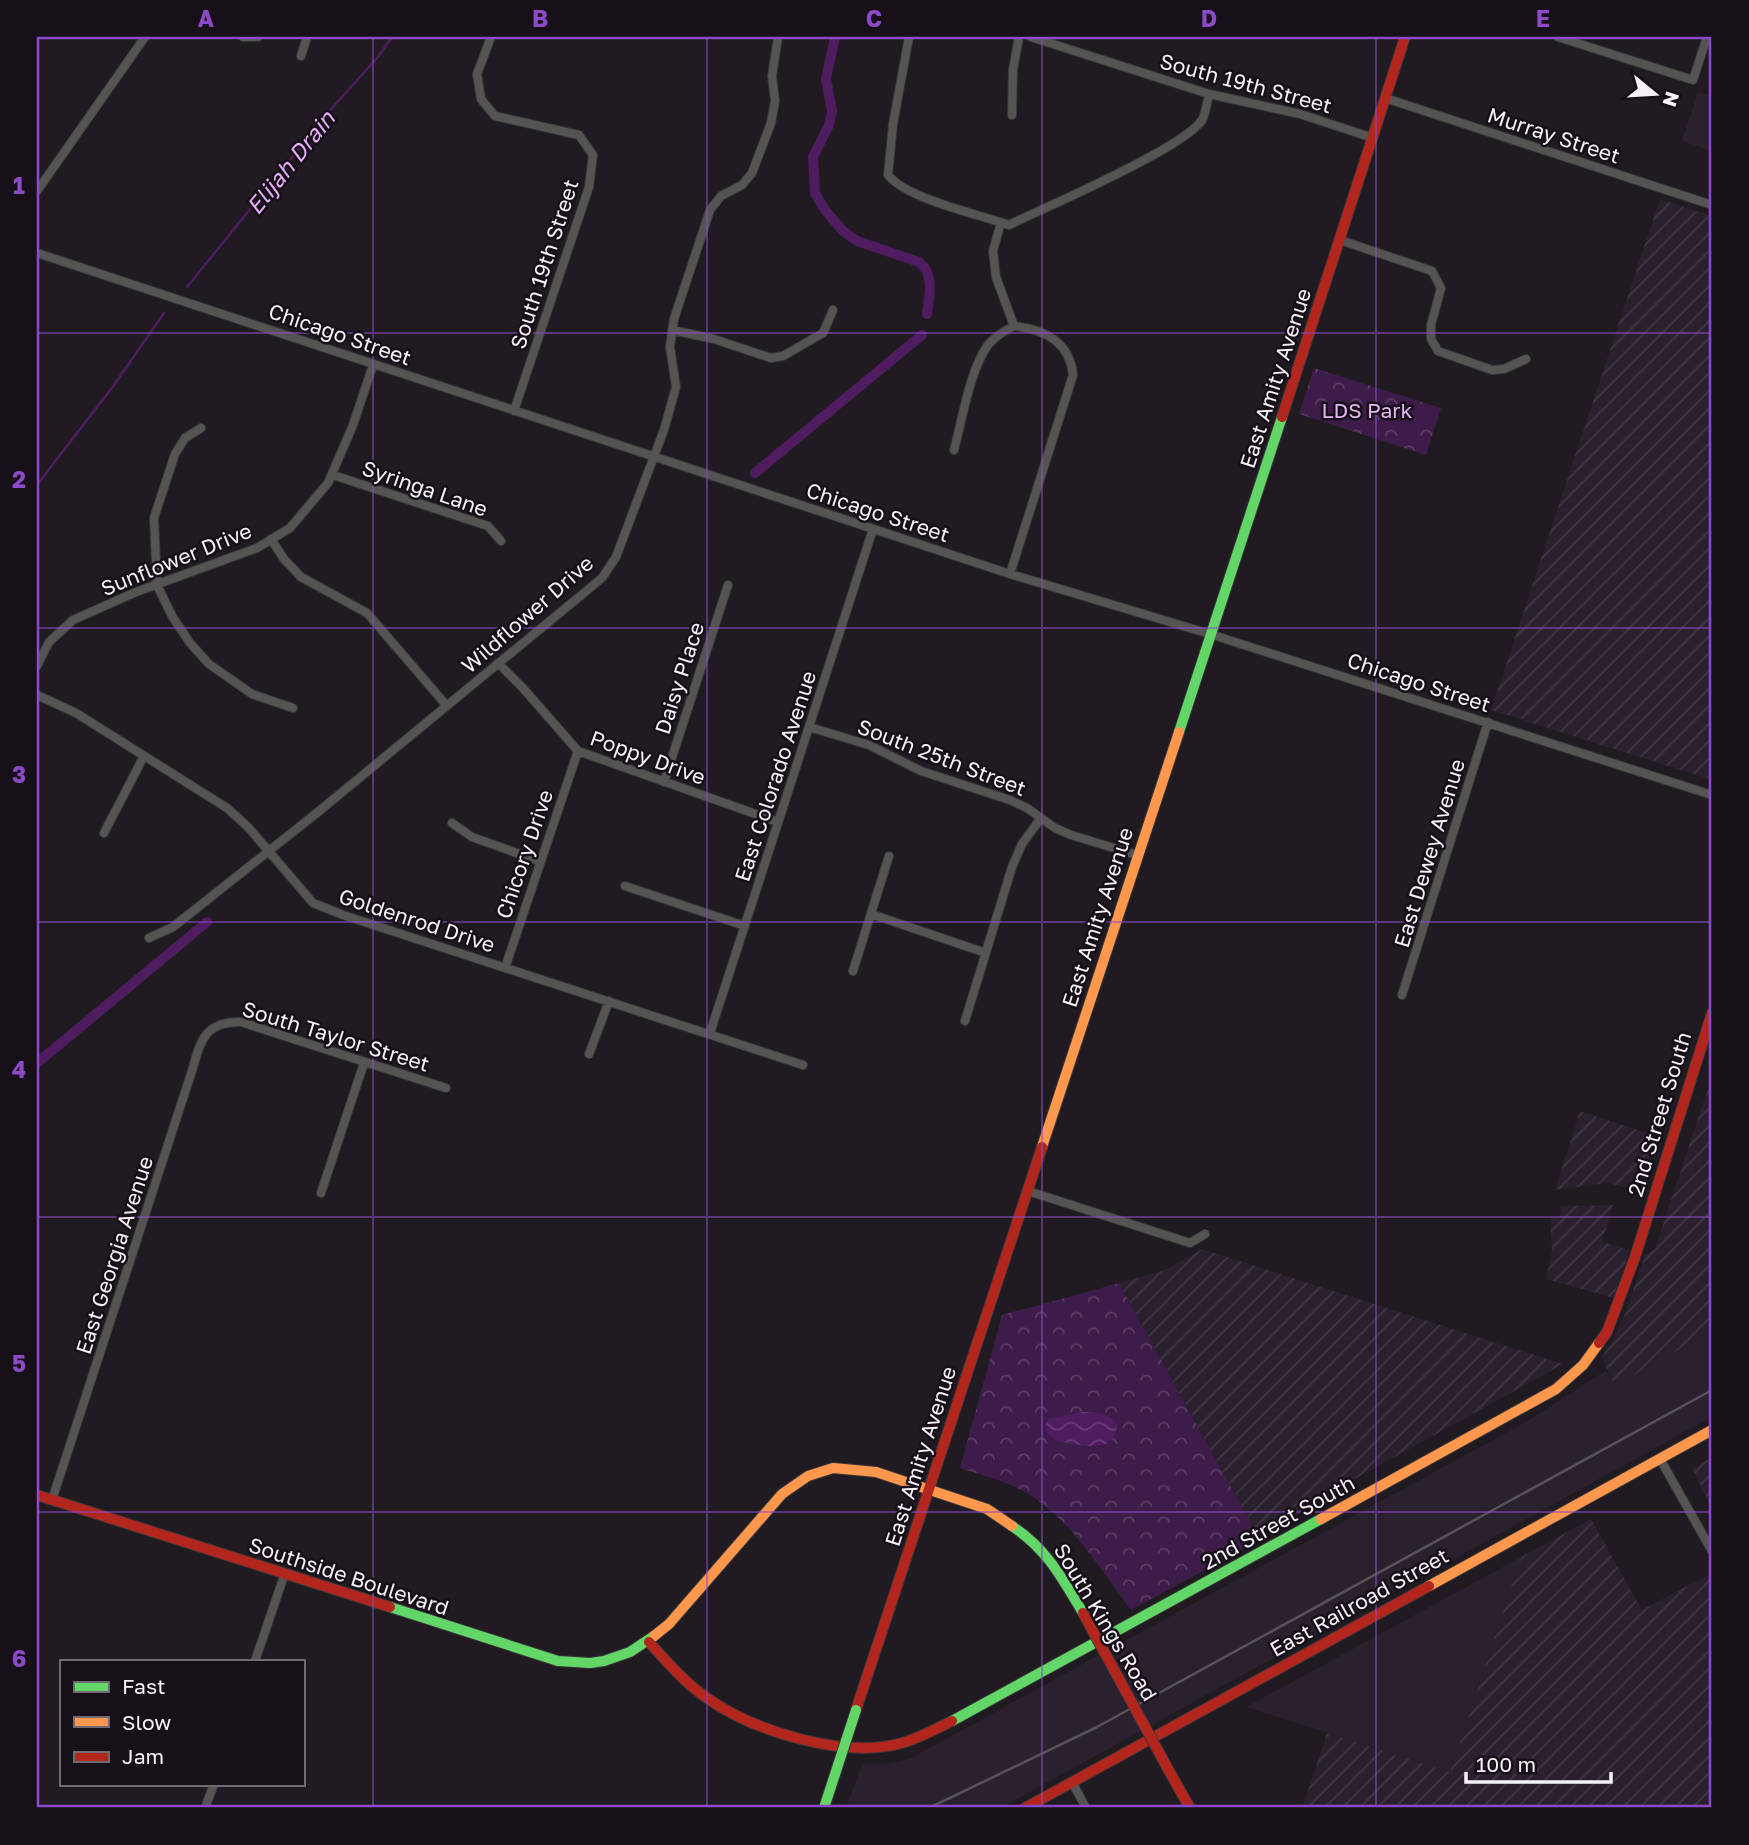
<svg xmlns="http://www.w3.org/2000/svg" width="1749" height="1845" font-family="'Golos Text',sans-serif">
<style>
.built{fill:#2a202e}
.industrial{fill:url(#industrial-furrows)}
.forest{fill:url(#forest-crowns)}
.water{fill:url(#water-waves)}
.lines{fill:none;stroke-linecap:round;stroke-linejoin:round}
.stream{stroke:#4f1c60;stroke-width:2.5}
.canal{stroke:#4f1c60;stroke-width:10}
.street-casing{stroke:#39363a;stroke-width:10}
.fast-casing{stroke:#39363a;stroke-width:12}
.slow-casing{stroke:#39363a;stroke-width:12}
.jam-casing{stroke:#39363a;stroke-width:12}
.street{stroke:#555453;stroke-width:8}
.fast{stroke:#63d668;stroke-width:10}
.slow{stroke:#ff974d;stroke-width:10}
.jam{stroke:#b3261e;stroke-width:10}
.rail{stroke:#565457;stroke-width:2.5}
.fast-bridge-casing{stroke:#39363a;stroke-width:12;stroke-linecap:butt}
.jam-bridge-casing{stroke:#39363a;stroke-width:12;stroke-linecap:butt}
.fast-bridge{stroke:#63d668;stroke-width:10}
.jam-bridge{stroke:#b3261e;stroke-width:10}
.grid{fill:none;stroke:#8d4ac8;stroke-width:2;stroke-opacity:0.55}
.labels{text-anchor:middle;dominant-baseline:central;stroke-width:5;stroke-linejoin:round;paint-order:stroke}
.street-label{font-size:21px;fill:#f6f1f8;stroke:#171019}
.park-label{font-size:21px;fill:#e2b6f2;stroke:#171019}
.water-label{font-size:23px;font-style:italic;fill:#e7abfc;stroke:#171019}
.neatline{fill:none;stroke:#8d4ac8;stroke-width:2.5}
.grid-label{font-size:23px;text-anchor:middle;font-weight:bold;fill:#8d4ac8}
</style>
<defs>
<pattern id="industrial-furrows" width="10" height="10" patternUnits="userSpaceOnUse" patternTransform="scale(1.75)"><rect width="10" height="10" fill="#2a202e"/><path d="M-1 1l2-2M0 10L10 0M9 11l2-2" fill="none" stroke="#3f3643"/></pattern>
<pattern id="forest-crowns" width="20" height="18" patternUnits="userSpaceOnUse" patternTransform="scale(1.75)"><rect width="20" height="18" fill="#3d1c49"/><path d="M2 6a3 3 0 1 1 6 0M12 15a3 3 0 1 1 6 0" fill="none" stroke="#5a3d64"/></pattern>
<pattern id="water-waves" width="16" height="10" patternUnits="userSpaceOnUse" patternTransform="scale(1.75)"><rect width="16" height="10" fill="#4f1c60"/><path d="M0 5q4-4 8 0t8 0" fill="none" stroke="#693d78"/></pattern>
</defs>
<rect width="100%" height="100%" fill="#1f1b21"/>
<path class="built" d="M1698 92 1712 97V151L1682 141Z
M1712 1331V1417L1001 1808H846L862 1764H885L909 1759 1529 1420 1606 1370 1614 1385Z
M1521 1557 1450 1772 1246 1707Z"/>
<path class="industrial" d="M1660 199 1712 216V780L1491 710Z
M1712 1076V1331L1614 1386 1602 1357 1614 1338 1625 1314 1645 1255 1655 1249Z
M1580 1111 1656 1136 1639 1190 1608 1183 1555 1190Z
M1613 1205 1602 1242 1630 1250 1613 1298 1546 1279 1552 1250 1550 1217 1561 1215 1560 1206Z
M1202 1249 1563 1364 1331 1492V1497L1257 1535 1119 1283 1165 1270Z
M1712 1457V1508L1692 1469Z
M1591 1519 1642 1610 1712 1573V1808H1302L1327 1733 1450 1772 1521 1557Z"/>
<path class="forest" d="M1314 368 1441 408 1426 455 1299 414Z
M1119 1283 1260 1540 1131 1610C1100 1569 1065 1510 1017 1488 999 1479 979 1475 960 1468L1002 1315Z"/>
<path class="water" d="M1082 1412C1097 1412 1107 1412 1117 1424 1116 1451 1090 1448 1070 1443 1065 1442 1058 1442 1054 1439 1049 1436 1046 1431 1045 1426L1048 1419Z"/>
<g class="lines">
<path class="stream" d="M187 287 332 108 378 57 392 37
M37 485 114 385 164 313"/>
<path class="canal" d="M835 37 826 79 832 111 829 125 813 157 815 193 825 210 843 231 857 241 919 262C935 274 929 296 927 314
M755 473 922 335
M37 1063 207 922"/>
<g class="street-casing">
<path id="street" d="M243 37H258
M491 37 477 74 481 99 495 116 579 135 593 155 589 187 514 411
M909 37 893 124 888 175C907 199 978 214 1009 225 1046 207 1184 148 1202 120 1206 113 1207 102 1209 94
M1031 37 1209 94 1300 114 1373 138
M1558 37 1693 80 1707 37
M301 56 307 37
M1385 98 1712 205
M1012 115 1013 70 1019 37
M37 191 145 37
M1001 222 993 251 996 277 1014 326
M1340 240 1432 271 1441 288 1431 325V339L1438 351 1492 370 1504 369 1526 359
M37 253 1010 574 1210 634 1712 795
M672 330 714 339 771 358 783 356 823 333 833 310
M201 428 185 438 175 454 154 518 157 585 172 616 190 643 209 664 252 694 293 708
M954 450C962 421 970 369 988 345 995 336 1004 331 1014 326
M333 475 488 526 501 541
M271 539 284 559 301 577 367 613 447 706
M1010 574 1073 375C1070 342 1044 329 1014 326
M498 663 522 687 578 751 778 822
M37 666 49 642 73 620 136 592 257 548 290 528 328 483 353 425 373 365
M37 695 76 713 227 808 248 827 313 903 343 915 803 1065
M809 727 869 745 921 771 1010 800 1027 808 1055 828 1071 835 1137 855
M664 782 728 585
M452 823 472 837 539 861
M104 833 144 756
M625 886 745 926
M871 914 986 953
M149 938 173 927 318 812 602 578 616 557 664 430 676 387 670 347 674 319 710 210 721 196 742 185 752 173 771 123 775 101 772 76 778 37
M505 968 578 751
M853 971 889 856
M1402 995 1488 722
M965 1021 1012 867 1022 844 1041 818
M710 1033 873 529
M589 1054 609 1001
M1028 1191 1190 1243 1205 1234
M321 1193 364 1063
M1660 1459 1712 1551
M52 1500 188 1083C200 1050 198 1021 241 1022L446 1088
M255 1661 284 1576
M1072 1782 1086 1808
M205 1808 214 1784"/>
</g>
<g class="fast-casing">
<path id="fast" d="M1179 732 1282 417
M1012 1526C1047 1549 1062 1578 1083 1613
M390 1607 558 1661 590 1663 604 1661 630 1652 654 1636
M952 1721 1321 1519"/>
</g>
<g class="slow-casing">
<path id="slow" d="M1042 1147 1179 732
M1321 1519 1556 1389 1583 1365 1599 1343
M1429 1586 1712 1430
M654 1636 669 1624 782 1494 808 1476 833 1468 876 1472 987 1509 1012 1526"/>
</g>
<g class="jam-casing">
<path id="jam" d="M1282 417 1405 37
M1599 1343 1607 1332 1635 1257 1712 1013
M37 1495 390 1607
M649 1642C667 1662 685 1683 707 1698 755 1732 845 1759 902 1743 919 1738 936 1729 952 1721
M856 1710 1042 1147
M1168 1769 1190 1808
M1025 1808 1429 1586"/>
</g>
<use href="#street" class="street"/>
<use href="#fast" class="fast"/>
<use href="#slow" class="slow"/>
<use href="#jam" class="jam"/>
<path class="rail" d="M929 1808 1097 1727 1712 1390"/>
<g class="fast-bridge-casing">
<path id="fast-bridge" d="M824 1808 856 1710"/>
</g>
<g class="jam-bridge-casing">
<path id="jam-bridge" d="M1083 1613 1168 1769"/>
</g>
<use href="#fast-bridge" class="fast-bridge"/>
<use href="#jam-bridge" class="jam-bridge"/>
</g>
<path class="grid" d="M373 37V1808M707 37V1808M1042 37V1808M1376 37V1808M37 333H1712M37 628H1712M37 922H1712M37 1217H1712M37 1512H1712"/>
<g class="labels">
<g class="street-label">
<text transform="translate(1246 83) rotate(15)">South 19th Street</text>
<text transform="translate(1554 135) rotate(18)">Murray Street</text>
<text transform="translate(544 264) rotate(-72)">South 19th Street</text>
<text transform="translate(340 334) rotate(19)">Chicago Street</text>
<text transform="translate(1275 378) rotate(-72)">East Amity Avenue</text>
<text transform="translate(425 488) rotate(19)">Syringa Lane</text>
<text transform="translate(878 512) rotate(18)">Chicago Street</text>
<text transform="translate(176 559) rotate(-22)">Sunflower Drive</text>
<text transform="translate(527 614) rotate(-41)">Wildflower Drive</text>
<text transform="translate(679 678) rotate(-72)">Daisy Place</text>
<text transform="translate(1419 682) rotate(18)">Chicago Street</text>
<text transform="translate(648 757) rotate(20)">Poppy Drive</text>
<text transform="translate(942 757) rotate(21)">South 25th Street</text>
<text transform="translate(775 776) rotate(-72)">East Colorado Avenue</text>
<text transform="translate(1429 853) rotate(-73)">East Dewey Avenue</text>
<text transform="translate(524 854) rotate(-71)">Chicory Drive</text>
<text transform="translate(1097 917) rotate(-72)">East Amity Avenue</text>
<text transform="translate(417 920) rotate(18)">Goldenrod Drive</text>
<text transform="translate(336 1036) rotate(17)">South Taylor Street</text>
<text transform="translate(1659 1114) rotate(-73)">2nd Street South</text>
<text transform="translate(114 1255) rotate(-72)">East Georgia Avenue</text>
<text transform="translate(920 1456) rotate(-72)">East Amity Avenue</text>
<text transform="translate(1278 1522) rotate(-29)">2nd Street South</text>
<text transform="translate(349 1576) rotate(18)">Southside Boulevard</text>
<text transform="translate(1359 1602) rotate(-29)">East Railroad Street</text>
<text transform="translate(1106 1622) rotate(59)">South Kings Road</text>
</g>
<g class="park-label">
<text x="1367" y="410">LDS Park</text>
</g>
<g class="water-label">
<text transform="translate(290 162) rotate(-51)">Elijah Drain</text>
</g>
</g>
<rect width="1749" height="1845" fill="none" stroke="#171019" stroke-width="77"/>
<rect x="60" y="1660" width="245" height="126" fill="#171019" stroke="#706a72" stroke-width="2"/>
<rect x="74" y="1682" width="35" height="10" fill="#63d668" stroke="#706a72" stroke-width="2"/>
<text x="122" y="1694" font-size="21" fill="#f6f1f8">Fast</text>
<rect x="74" y="1717" width="35" height="10" fill="#ff974d" stroke="#706a72" stroke-width="2"/>
<text x="122" y="1730" font-size="21" fill="#f6f1f8">Slow</text>
<rect x="74" y="1752" width="35" height="10" fill="#b3261e" stroke="#706a72" stroke-width="2"/>
<text x="122" y="1764" font-size="21" fill="#f6f1f8">Jam</text>
<g transform="translate(1655 94) rotate(108)" stroke="#171019" stroke-width="5" paint-order="stroke">
<path d="M0-5L12 26L0 18L-12 26Z" fill="#f6f1f8"/>
<text y="-10" font-size="19" font-weight="bold" text-anchor="middle" fill="#f6f1f8">N</text>
</g>
<path d="M1466 1772v10h145v-10" fill="none" stroke="#f6f1f8" stroke-width="3.5"/>
<text x="1476" y="1772" font-size="21" fill="#f6f1f8" stroke="#171019" stroke-width="5" paint-order="stroke">100 m</text>
<rect x="38" y="38" width="1672" height="1768" class="neatline"/>
<g class="grid-label">
<text x="206" y="27">A</text>
<text x="540" y="27">B</text>
<text x="874" y="27">C</text>
<text x="1209" y="27">D</text>
<text x="1543" y="27">E</text>
<text x="19" y="194">1</text>
<text x="19" y="488">2</text>
<text x="19" y="783">3</text>
<text x="19" y="1078">4</text>
<text x="19" y="1372">5</text>
<text x="19" y="1667">6</text>
</g>
</svg>
